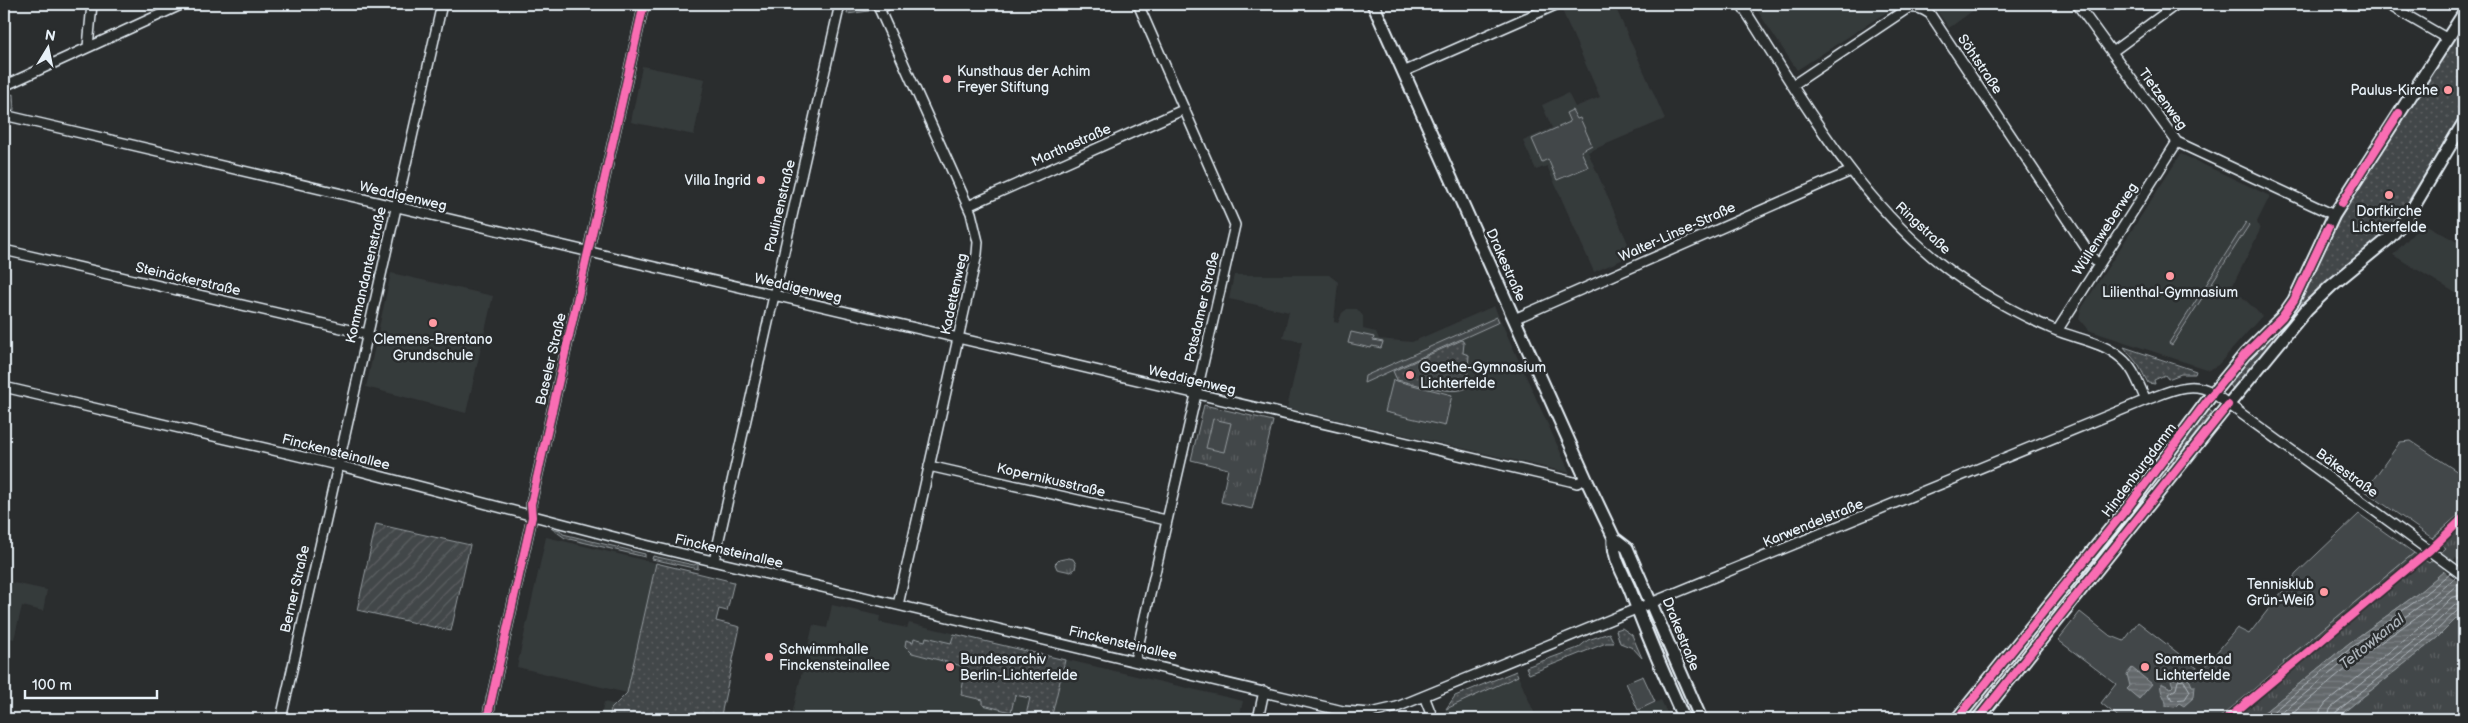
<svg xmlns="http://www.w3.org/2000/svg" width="2468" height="723" font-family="'Balsamiq Sans',sans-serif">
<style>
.built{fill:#363a3b}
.grass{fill:url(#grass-dots);stroke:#959ca0}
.park{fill:url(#park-tufts);stroke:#959ca0}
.garden{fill:url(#garden-furrows);stroke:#959ca0}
.pitch{fill:#424648;stroke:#959ca0}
.water{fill:url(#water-rules);stroke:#989fa3}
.pier{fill:#2a2d2e}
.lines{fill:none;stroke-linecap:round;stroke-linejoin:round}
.shore{stroke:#b3bac0;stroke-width:1}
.minor-casing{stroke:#e8f1f8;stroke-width:12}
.major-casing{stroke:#e8f1f8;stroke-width:15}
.minor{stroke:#2a2d2e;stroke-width:9}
.major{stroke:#2a2d2e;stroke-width:11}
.cycleway-casing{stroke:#2a2d2e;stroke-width:11}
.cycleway{stroke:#f96db3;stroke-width:8}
.poi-dot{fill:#ff9aa2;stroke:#2a2d2e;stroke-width:2}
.labels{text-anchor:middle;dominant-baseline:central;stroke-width:5;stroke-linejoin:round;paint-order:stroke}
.street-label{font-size:14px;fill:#e8f1f8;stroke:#2a2d2e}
.poi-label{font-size:14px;fill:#e8f1f8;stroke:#2a2d2e;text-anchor:start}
.water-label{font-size:15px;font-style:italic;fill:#acb3b9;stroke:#2a2d2e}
</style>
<defs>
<pattern id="grass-dots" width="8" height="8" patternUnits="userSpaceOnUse" patternTransform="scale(1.25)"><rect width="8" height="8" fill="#424648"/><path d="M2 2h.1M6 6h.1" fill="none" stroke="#5d6163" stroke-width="1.8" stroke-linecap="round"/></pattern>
<pattern id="park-tufts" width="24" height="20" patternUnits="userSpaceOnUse" patternTransform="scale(1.25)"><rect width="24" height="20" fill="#424648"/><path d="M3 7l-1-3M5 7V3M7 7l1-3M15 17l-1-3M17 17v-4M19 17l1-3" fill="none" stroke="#5d6163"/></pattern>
<pattern id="garden-furrows" width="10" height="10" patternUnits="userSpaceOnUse" patternTransform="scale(1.25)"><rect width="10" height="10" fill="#424648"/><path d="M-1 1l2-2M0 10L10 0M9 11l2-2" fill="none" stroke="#5d6163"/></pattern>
<pattern id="water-rules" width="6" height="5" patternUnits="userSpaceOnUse" patternTransform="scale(1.25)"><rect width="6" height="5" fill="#63686b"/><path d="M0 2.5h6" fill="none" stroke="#797e81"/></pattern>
</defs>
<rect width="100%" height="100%" fill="#2a2d2e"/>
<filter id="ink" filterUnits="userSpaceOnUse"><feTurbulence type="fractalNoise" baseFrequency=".02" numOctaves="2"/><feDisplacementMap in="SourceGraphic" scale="10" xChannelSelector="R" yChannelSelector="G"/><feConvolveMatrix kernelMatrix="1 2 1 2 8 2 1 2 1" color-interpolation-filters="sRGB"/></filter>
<g filter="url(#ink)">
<path class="built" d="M1571 4H1614L1665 119 1588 152 1633 255 1594 272 1547 166 1536 170 1523 141 1552 128 1542 105 1568 93 1575 107 1600 97 1561 8Z
M1753 4H1899L1797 70Z
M1932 4H1982L1949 28Z
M642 66 705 79 694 135 631 122Z
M2181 154 2270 196 2257 222 2260 230 2232 287 2262 316 2218 365 2209 370 2088 330 2079 319 2081 309Z
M2423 223 2459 243 2464 235V298L2393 255Z
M391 273 493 296 466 413 366 387Z
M1234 275H1329L1338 282 1334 322 1338 323 1342 313 1347 309H1357L1363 316V329L1376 332 1379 339 1412 342 1494 306 1570 473 1287 408 1302 342 1283 338 1289 312 1229 299Z
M546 537 656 563 627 693 517 667Z
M4 581 47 590 43 611 22 606 14 639 4 637Z
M832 605 880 616 879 622 907 628 909 623 1243 701 1239 719H791L813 625 827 628Z
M1518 676 1537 719H1445L1443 717 1446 709Z
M1661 700 1670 719H1619Z
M604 702 679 719H600Z"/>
<path class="grass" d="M2464 19V109L2392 228 2315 293 2233 388 2227 384 2299 304 2338 222Z
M1462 340 1464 343 1463 353 1469 355 1467 380 1469 386C1458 398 1413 383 1397 380L1393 371Z
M2124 347 2196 371 2195 374H2181L2168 379 2165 375 2154 380 2155 384 2148 383 2139 366Z
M2207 409 2212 412 2071 595 2068 592Z
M551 528 560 530 563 534 645 554V557L565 538Z
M1620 550H1623L1640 588 1636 589Z
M653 556 694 565 698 563V569L652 559Z
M656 563 734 582 727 611 719 609 716 621 740 627 721 715 738 719H609L611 709 627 693Z
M2057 604 2060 606 1969 719H1964Z
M1652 626 1695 719H1690L1649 627Z
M1622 628 1632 635 1642 658 1633 648 1620 643 1616 630Z
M1609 633 1614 643H1606L1529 674 1526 667 1578 648 1588 640Z
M954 634 1065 660 1051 719H1032L1026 715 1030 698 1015 695 1011 712 983 705V700L961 695 966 667 912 653 905 646 906 640 913 642 914 638 925 641 926 637 951 643Z
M1516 671 1518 676 1446 709 1455 696Z"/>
<path class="park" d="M1204 405 1273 421 1252 509 1221 502 1228 469 1191 460Z
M2464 510V554L2461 558 2417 594 2348 644 2256 719H2218L2284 664 2283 662 2414 553 2429 563 2446 548 2432 538Z
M1069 558 1073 559 1076 564 1075 569 1071 572 1057 569 1055 564 1059 560Z
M2464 611V719H2335L2438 637Z"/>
<path class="garden" d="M849 4H865L869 11 847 14Z
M13 94 14 110 4 108V98Z
M376 524 470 545 451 631 357 610Z"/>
<path class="pitch" d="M1572 110 1577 119 1580 118 1592 145 1581 151 1588 167 1557 180 1548 159 1542 162 1532 139 1570 122 1566 113Z
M2246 222 2249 225 2172 345 2169 343Z
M1497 317 1499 322 1364 383 1365 376Z
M1351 332 1374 337 1373 340 1383 342 1381 348 1372 346 1371 348 1348 343Z
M1393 380 1452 395 1445 426 1385 412Z
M1213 419 1231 423 1224 452 1206 448Z
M2411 441 2464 476V510L2432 538 2365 491 2400 442Z
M2359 514 2414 553 2283 662 2284 664 2218 719H2121L2101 703 2116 684 2058 640 2080 612 2109 635 2124 641 2138 622 2201 671 2237 628 2249 634 2296 574Z
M1643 676 1655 702 1638 710 1626 683Z"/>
<path class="water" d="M2464 554V611L2438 637 2335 719H2256L2348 644 2417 594Z
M2132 668 2152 684 2139 699 2127 689 2130 686 2127 674Z
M2182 674 2190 681 2192 686H2195L2194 697 2184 706 2179 703 2175 707 2166 706C2167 698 2159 694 2161 683L2171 688 2173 686 2170 678Z"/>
<path class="pier" d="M2456 558 2464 564V586L2443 570Z"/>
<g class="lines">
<path class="shore" d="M2184 681 2190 691 2185 699 2172 700 2169 694 2176 689 2178 681Z
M2264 719 2351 648 2420 598 2450 573
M2274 719 2355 653 2424 603 2456 577
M2286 719 2359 658 2428 609 2462 581
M2319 719 2320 711 2326 703 2425 623 2451 598 2464 594
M2326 719 2331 708 2430 628 2455 605 2464 601
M2333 719 2335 713 2434 633 2459 609 2464 608"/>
<g class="minor-casing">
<path id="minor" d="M877 4 971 213 978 242 977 254 898 605
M1741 4C1807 107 1870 224 1978 290 2002 305 2029 319 2055 330 2077 339 2103 342 2121 358 2134 368 2139 386 2146 400
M2077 4 2177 142 2334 215
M2387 4 2446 38
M879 9 889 4
M88 47 92 4
M2112 52 2177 4
M1403 72 1558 4
M1793 85 1908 8C1917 7 1922 8 1930 14L2094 260 2098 263
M4 86 183 4
M4 115 1570 481 1577 483 1586 479
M968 206 1185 109
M4 250 367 334
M1514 319 1851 171
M2057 331 2177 142
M4 387 337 465 641 544 1343 711 1371 713 1397 707 2146 400C2168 392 2191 379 2213 393L2464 576
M929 466 1166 520
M714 561 840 4
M1135 660 1235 225 1138 4
M1424 696 1433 719
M281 719 442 4
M487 719 532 517 531 504 644 4
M1258 719 1264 691"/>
</g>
<g class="major-casing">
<path id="major" d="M1373 4 1586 479 1614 538 1627 548 1701 719
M1614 538C1612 558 1624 574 1631 592 1647 635 1665 677 1684 719
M1957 719 2128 507 2213 393 2245 354 2282 317 2294 300 2334 215 2464 13
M1978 719 2228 405 2307 309 2331 286 2387 240 2407 218 2464 122"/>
</g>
<use href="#minor" class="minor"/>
<use href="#major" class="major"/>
<g class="cycleway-casing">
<path id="cycleway" d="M2342 203 2399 113
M487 719 532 517 531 504 644 4
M1957 719 2128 507 2213 393 2245 354 2282 317 2294 300 2328 228
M1978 719 2228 405
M2227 719 2430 550 2464 517"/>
</g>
<use href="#cycleway" class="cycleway"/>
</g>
</g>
<g class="poi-dot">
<circle cx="947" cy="79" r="5"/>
<circle cx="2448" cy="90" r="5"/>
<circle cx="761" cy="180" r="5"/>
<circle cx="2389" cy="195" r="5"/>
<circle cx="2170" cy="276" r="5"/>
<circle cx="433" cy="323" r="5"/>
<circle cx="1410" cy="375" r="5"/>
<circle cx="2324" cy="592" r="5"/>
<circle cx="769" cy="657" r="5"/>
<circle cx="950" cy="667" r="5"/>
<circle cx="2145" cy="667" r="5"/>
</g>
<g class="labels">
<g class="street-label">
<text transform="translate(1980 64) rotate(56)">Söhtstraße</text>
<text transform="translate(2163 99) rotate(54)">Tietzenweg</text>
<text transform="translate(1071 145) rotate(-24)">Marthastraße</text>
<text transform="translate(403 196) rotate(13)">Weddigenweg</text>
<text transform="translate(780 206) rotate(-77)">Paulinenstraße</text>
<text transform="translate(1923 228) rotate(43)">Ringstraße</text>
<text transform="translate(2105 229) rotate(-57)">Wüllenweberweg</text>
<text transform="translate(1677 232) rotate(-24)">Walter-Linse-Straße</text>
<text transform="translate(1506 265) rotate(66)">Drakestraße</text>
<text transform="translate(366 275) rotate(-77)">Kommandantenstraße</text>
<text transform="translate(188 279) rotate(13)">Steinäckerstraße</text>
<text transform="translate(798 288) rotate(13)">Weddigenweg</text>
<text transform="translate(954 294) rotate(-78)">Kadettenweg</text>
<text transform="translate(1202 307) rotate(-77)">Potsdamer Straße</text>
<text transform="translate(551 359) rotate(-77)">Baseler Straße</text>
<text transform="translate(1192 380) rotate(13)">Weddigenweg</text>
<text transform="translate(336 452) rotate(14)">Finckensteinallee</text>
<text transform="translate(2139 470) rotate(-53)">Hindenburgdamm</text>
<text transform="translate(2347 473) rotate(36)">Bäkestraße</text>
<text transform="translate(1051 480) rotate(13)">Kopernikusstraße</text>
<text transform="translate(1813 523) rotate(-22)">Karwendelstraße</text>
<text transform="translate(729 551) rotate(13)">Finckensteinallee</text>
<text transform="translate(295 589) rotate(-77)">Berner Straße</text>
<text transform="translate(1681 634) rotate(68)">Drakestraße</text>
<text transform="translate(1123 643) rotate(13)">Finckensteinallee</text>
</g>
<g class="poi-label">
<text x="957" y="71">Kunsthaus der Achim<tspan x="957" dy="16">Freyer Stiftung</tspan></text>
<text x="2438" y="90" text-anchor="end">Paulus-Kirche</text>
<text x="751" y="180" text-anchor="end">Villa Ingrid</text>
<text x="2389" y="211" text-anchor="middle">Dorfkirche<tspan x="2389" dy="16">Lichterfelde</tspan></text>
<text x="2170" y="292" text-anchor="middle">Lilienthal-Gymnasium</text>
<text x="433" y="339" text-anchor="middle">Clemens-Brentano<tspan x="433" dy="16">Grundschule</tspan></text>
<text x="1420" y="367">Goethe-Gymnasium<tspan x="1420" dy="16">Lichterfelde</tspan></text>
<text x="2314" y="584" text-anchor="end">Tennisklub<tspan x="2314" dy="16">Grün-Weiß</tspan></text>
<text x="779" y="649">Schwimmhalle<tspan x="779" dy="16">Finckensteinallee</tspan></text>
<text x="960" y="659">Bundesarchiv<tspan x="960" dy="16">Berlin-Lichterfelde</tspan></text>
<text x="2155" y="659">Sommerbad<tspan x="2155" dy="16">Lichterfelde</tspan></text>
</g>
<g class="water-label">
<text transform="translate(2372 642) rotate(-39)">Teltowkanal</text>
</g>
</g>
<rect width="2468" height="723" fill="none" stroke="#2a2d2e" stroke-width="20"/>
<rect x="10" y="10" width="2448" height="703" fill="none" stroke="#e8f1f8" stroke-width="2" filter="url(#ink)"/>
<g transform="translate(48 48) rotate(10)" stroke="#2a2d2e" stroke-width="4" paint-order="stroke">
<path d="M0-4L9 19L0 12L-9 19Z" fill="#e8f1f8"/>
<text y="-8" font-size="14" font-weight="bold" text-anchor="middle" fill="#e8f1f8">N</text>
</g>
<path d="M25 690v8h132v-8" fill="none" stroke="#e8f1f8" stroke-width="2.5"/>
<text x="32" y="690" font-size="15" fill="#e8f1f8" stroke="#2a2d2e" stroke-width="4" paint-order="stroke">100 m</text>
</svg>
